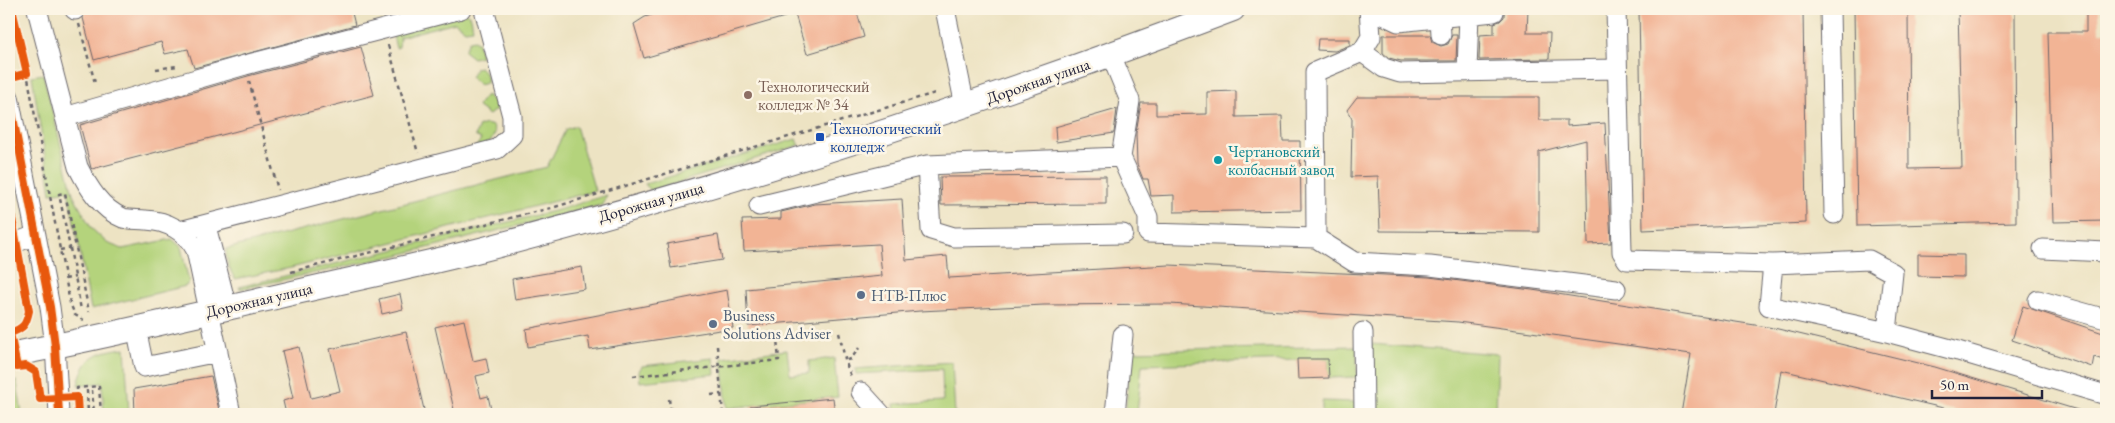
<svg xmlns="http://www.w3.org/2000/svg" width="2115" height="423" font-family="'EB Garamond',serif">
<style>
.green{fill:#b4d37b;stroke:#6b7a5b}
.building{fill:#f2b495}
.lines{fill:none;stroke-linecap:round;stroke-linejoin:round}
.minor-casing{stroke:#69666b;stroke-width:21}
.major-casing{stroke:#69666b;stroke-width:26}
.path{stroke:#69666b;stroke-width:2.5;stroke-dasharray:4 4;stroke-linecap:butt}
.minor{stroke:#fff;stroke-width:19}
.major{stroke:#fff;stroke-width:24}
.cycleway-casing{stroke:#fcf5e5;stroke-width:11}
.cycleway{stroke:#e8590c;stroke-width:8}
.education-dot{fill:#8d6e63;stroke:#fcf5e5;stroke-width:2}
.transit-dot{fill:#1a4fb4;stroke:#fcf5e5;stroke-width:2}
.culture-dot{fill:#0f9aa8;stroke:#fcf5e5;stroke-width:2}
.service-dot{fill:#5c6f8a;stroke:#fcf5e5;stroke-width:2}
.labels{text-anchor:middle;dominant-baseline:central;stroke-width:5;stroke-linejoin:round;paint-order:stroke}
.street-label{font-size:16px;fill:#22223b;stroke:#fcf5e5}
.education-label{font-size:16px;fill:#785e54;stroke:#fcf5e5;text-anchor:start}
.transit-label{font-size:16px;fill:#164399;stroke:#fcf5e5;text-anchor:start}
.culture-label{font-size:16px;fill:#0d838f;stroke:#fcf5e5;text-anchor:start}
.service-label{font-size:16px;fill:#4e5e75;stroke:#fcf5e5;text-anchor:start}
</style>
<rect width="100%" height="100%" fill="#fcf5e5"/>
<filter id="ink" filterUnits="userSpaceOnUse"><feTurbulence type="fractalNoise" baseFrequency=".02" numOctaves="2"/><feDisplacementMap in="SourceGraphic" scale="10" xChannelSelector="R" yChannelSelector="G"/><feConvolveMatrix kernelMatrix="1 2 1 2 8 2 1 2 1" color-interpolation-filters="sRGB"/></filter>
<filter id="wash" filterUnits="userSpaceOnUse"><feTurbulence type="fractalNoise" baseFrequency=".0096" numOctaves="4" result="noise"/><feDisplacementMap in="SourceGraphic" scale="20" xChannelSelector="R" yChannelSelector="G"/><feGaussianBlur stdDeviation="1.12" result="paint"/><feColorMatrix in="noise" values="0 0 0 0 0 0 0 0 0 0 0 0 0 0 0 0 0 1.4 0 .05"/><feComposite in="paint" operator="in"/></filter>
<g filter="url(#wash)">
<rect width="100%" height="100%" fill="#ede3c3"/>
<path class="green" d="M466 13 471 17 473 29 465 30 455 22 400 37 399 47 396 48 392 32Z
M474 40 478 43 481 56 473 58 464 51 469 41Z
M480 67 484 71 488 82 480 85 470 77 476 68Z
M43 74 73 194 91 228 107 243 122 249 172 239 181 247 189 282 186 286 91 309 68 190 51 193 32 76Z
M486 95 494 101 496 109 489 115 477 106Z
M486 124 493 126 495 133 491 141 475 149 481 139 475 136 479 126Z
M576 126 595 191 291 268 235 279C229 269 226 261 226 249L547 167 566 129Z
M796 139 800 145 651 191 645 184Z
M607 195 602 205 394 256 240 289 239 287 558 210Z
M1371 344 1498 354 1496 414H1372Z
M1357 346V377L1329 378 1328 359 1142 365 1137 414H1125L1132 351Z
M125 348 129 414H104L102 383 78 385C84 356 99 351 125 348Z
M787 350 790 375 809 373V361L834 358 838 397 727 408 722 358Z
M713 358 715 374 640 382 639 371 642 366Z
M952 362 955 414H895L894 404 943 401 942 369 856 374 855 369Z
M17 381 22 414H9V382Z
M1322 401 1357 402V414H1322Z"/>
<g id="blocks">
<path class="building" d="M86 9H351L355 25 194 68 188 49 165 54 161 42 94 60 83 18Z
M671 9H856L864 37 807 54 795 14 644 58 634 24 645 17Z
M1504 9H1528L1527 33H1550L1549 59 1479 60 1480 35 1494 34V23L1500 21 1504 17Z
M1639 9H1803L1806 223 1643 230Z
M1854 9H1908L1909 169 1962 168 1958 9H2015L2016 222 1857 226Z
M2086 9H2099L2100 32H2106V221L2053 222 2048 32H2086Z
M1383 35H1430L1432 42 1441 46 1448 44 1452 35H1457L1456 61H1401L1389 58 1383 53Z
M1318 39H1350V45L1335 51 1317 50Z
M361 47 374 95 92 169 91 168 80 125 248 76Z
M1236 91V117L1282 116 1283 141H1300L1301 210 1174 212V195L1151 196 1148 179H1143L1137 164 1136 133 1141 103H1156V115L1207 114V92Z
M1357 97H1539V120H1567V126L1605 123 1611 243 1588 244 1586 140 1539 152V232L1380 231 1378 176 1351 177 1352 119 1347 110Z
M1117 109 1114 133 1056 142 1055 127Z
M1106 176V204L941 205 940 177Z
M902 199 906 260 947 256 949 278 1169 265 1429 277 1532 290 1774 328 1935 367 2081 411 2080 414H1969L1781 370 1774 414H1681L1691 354 1458 322 1170 304 1044 305 920 311 748 326 746 289 882 276 879 244 744 251 742 220 781 219V212L815 204Z
M718 235 722 260 671 268 667 244Z
M1918 254 1964 255V277L1918 276Z
M582 267 585 289 515 300 512 279Z
M727 290 733 328 590 350 588 336 528 347 526 329Z
M400 294 403 309 382 314 379 299Z
M2023 306 2106 334V361L2094 357 2092 367 2012 340Z
M464 320 473 361 486 358 489 373 476 376 481 398 488 396 492 414H455L435 327Z
M406 332 425 414H286L283 401 293 398 282 351 299 347 311 398 340 391 330 349Z
M1297 359H1328L1329 378 1298 379Z
M211 376 220 414H135L134 389Z
M833 398 835 414H751V406Z"/>
</g>
</g>
<g filter="url(#ink)">
<use href="#blocks" fill-opacity="0" stroke="#69666b" stroke-width="1"/>
<g class="lines">
<g class="minor-casing">
<path id="minor" d="M37 9 78 167C88 187 101 209 123 218 129 220 139 219 146 220 167 221 186 231 196 250L231 414
M74 9 75 10
M945 9 965 106
M1370 9 1398 22 1494 12
M1616 9 1622 252 1627 260 1773 264 1869 260 1893 273 1887 332 1958 351 2106 395
M1830 9 1834 214
M1440 18 1441 35
M1362 52 1384 68 1400 73 1617 69
M1111 55 1130 101 1121 157 1148 217V233L1316 238 1354 262 1430 266 1616 289
M1467 71 1469 14
M9 97 50 307 55 346 59 414
M65 117 245 65 461 9
M927 165 931 230 954 237 1123 234
M759 206 927 165 1121 157
M206 226 227 308
M180 231 497 149 512 135V116L484 9
M1316 238 1315 72 1362 52 1371 37 1369 9
M9 245 36 235
M2043 249 2106 252
M1773 264 1769 306 1887 332
M2038 300 2106 319
M136 328 144 367 218 352
M1363 332 1364 414
M861 392 881 414
M1115 414 1123 335"/>
</g>
<g class="major-casing">
<path id="major" d="M9 355C97 339 184 317 271 298 342 281 414 267 484 249 738 183 988 102 1233 9"/>
</g>
<path class="path" d="M12 9 27 73 70 303 75 315 84 320
M79 24 95 83
M388 45 418 153
M156 69 177 66
M249 81 278 190
M9 202 14 227
M70 248 81 310
M60 250 70 248 59 194 65 193 89 312
M291 272 555 207 935 93
M65 279 75 277
M9 327 10 333C14 332 19 331 22 329 36 320 23 273 20 259
M839 333C843 348 845 365 852 378
M717 346 723 414
M847 360 851 359 859 348
M34 370 36 372 40 398
M633 376 779 360 777 339
M87 390 88 414
M92 390 94 414
M9 393 12 414
M711 395 721 394
M669 399 671 414
M78 414 77 388 99 386 101 414"/>
<use href="#minor" class="minor"/>
<use href="#major" class="major"/>
<g class="cycleway-casing">
<path id="cycleway" d="M9 78 27 73 12 9
M9 97 50 307 55 346 59 414
M9 202 29 311C26 325 24 328 10 333L17 367 26 366 36 372 40 399 77 397 78 414"/>
</g>
<use href="#cycleway" class="cycleway"/>
</g>
</g>
<circle class="education-dot" cx="748" cy="95" r="5"/>
<rect class="transit-dot" x="815" y="132" width="10" height="10" rx="2.5"/>
<circle class="culture-dot" cx="1218" cy="160" r="5"/>
<g class="service-dot">
<circle cx="861" cy="295" r="5"/>
<circle cx="713" cy="324" r="5"/>
</g>
<g class="labels">
<g class="street-label">
<text transform="translate(1038 81) rotate(-19)">Дорожная улица</text>
<text transform="translate(651 202) rotate(-16)">Дорожная улица</text>
<text transform="translate(259 300) rotate(-13)">Дорожная улица</text>
</g>
<g class="education-label">
<text x="758" y="86">Технологический<tspan x="758" dy="18">колледж № 34</tspan></text>
</g>
<g class="transit-label">
<text x="830" y="128">Технологический<tspan x="830" dy="18">колледж</tspan></text>
</g>
<g class="culture-label">
<text x="1228" y="151">Чертановский<tspan x="1228" dy="18">колбасный завод</tspan></text>
</g>
<g class="service-label">
<text x="871" y="295">НТВ-Плюс</text>
<text x="723" y="315">Business<tspan x="723" dy="18">Solutions Adviser</tspan></text>
</g>
</g>
<rect width="2115" height="423" fill="none" stroke="#fcf5e5" stroke-width="30"/>
<path d="M1932 390v8h110v-8" fill="none" stroke="#22223b" stroke-width="2.5"/>
<text x="1940" y="390" font-size="15" fill="#22223b" stroke="#fcf5e5" stroke-width="4" paint-order="stroke">50 m</text>
</svg>
